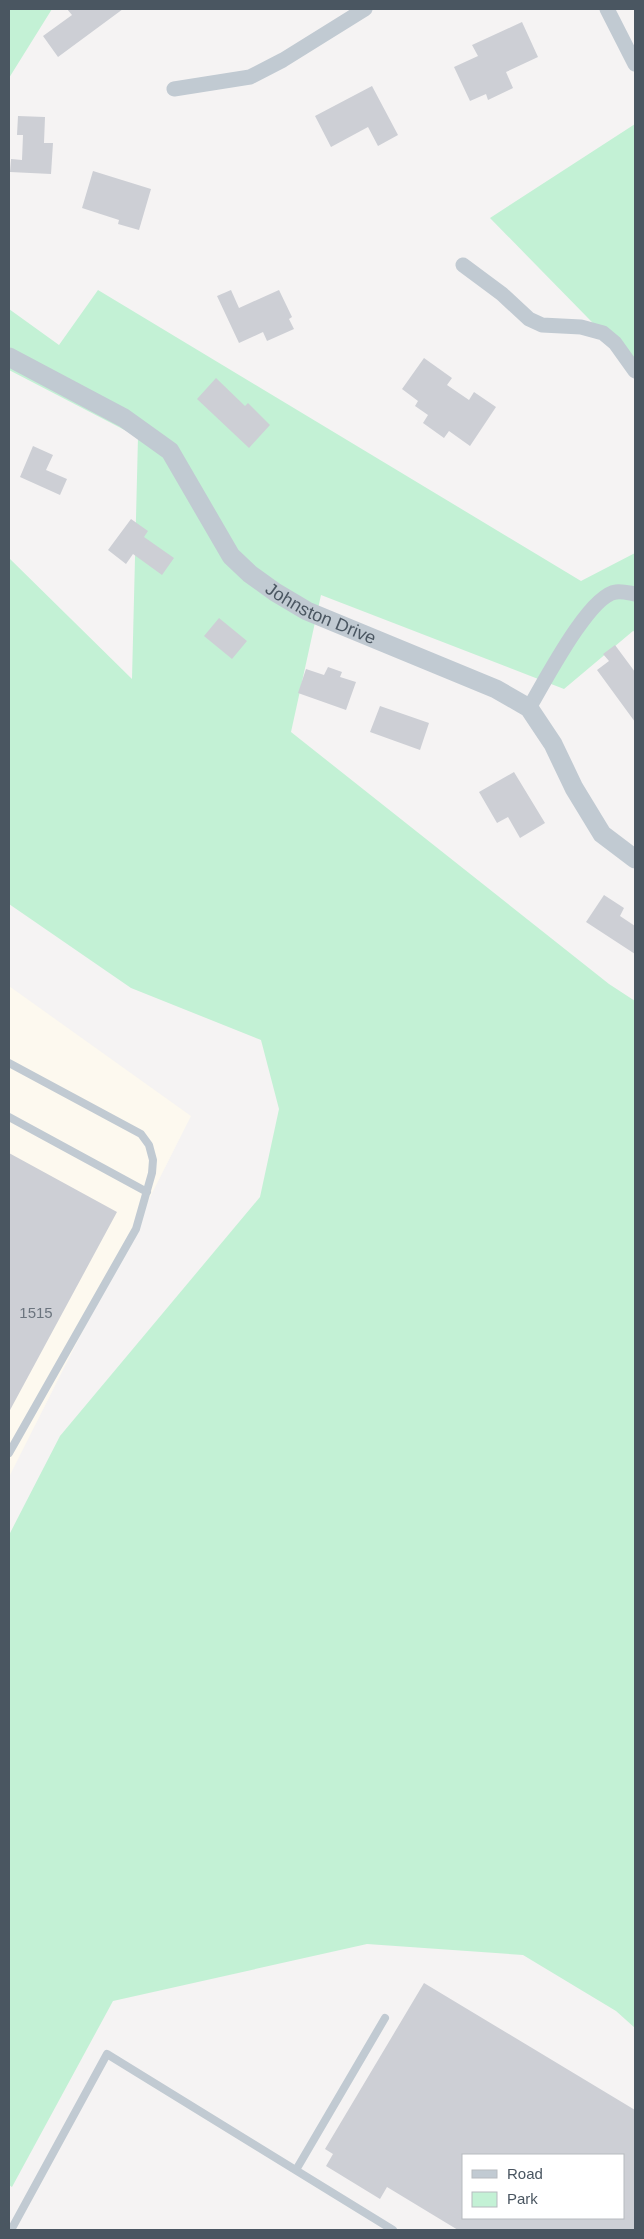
<svg xmlns="http://www.w3.org/2000/svg" width="644" height="2239" font-family="Arial,sans-serif">
<style>
.commercial{fill:#fdf9ef}
.green{fill:#c3f1d5}
.building{fill:#cdcfd5;fill-rule:evenodd}
.lines{fill:none;stroke-linecap:round;stroke-linejoin:round}
.service{stroke:#c1cad2;stroke-width:8}
.minor{stroke:#c1cad2;stroke-width:15}
.tertiary{stroke:#c1cad2;stroke-width:19}
.labels{text-anchor:middle;dominant-baseline:central;stroke-width:5;stroke-linejoin:round;paint-order:stroke}
.number-label{font-size:15px;fill:#6b747e}
.street-label{font-size:18px;fill:#4a5661;stroke:#fff}
</style>
<rect width="100%" height="100%" fill="#f5f3f3"/>
<path class="commercial" d="M9 986 191 1116 9 1477Z"/>
<path class="green" d="M9 9H52L9 78Z
M635 124V366L490 218Z
M98 290 581 581 635 553V632L633 631 564 689 321 595 291 732 609 984 635 1001V2028L616 2011 523 1955 367 1944 113 2001 12 2187 9 2185V1535L60 1436 260 1197 279 1109 261 1040 131 988 9 904V558L132 679 138 437 9 370V309L59 345Z"/>
<path class="building" d="M67 9H123L58 57 43 36 72 15Z
M522 22 538 57 506 72 513 88 488 100 486 94 470 101 454 67 478 56 472 45Z
M372 86 398 135 378 146 368 127 331 147 315 116Z
M18 116 45 117 44 143H53L51 174 10 172 11 159 22 160 23 135H17Z
M93 171 151 189 139 230 118 224 119 220 82 208Z
M231 290 239 308 279 290 292 317 289 319 294 329 267 341 263 332 239 343 217 296Z
M424 358 452 378 447 385 469 400 474 392 496 407 470 446 449 431 444 438 423 423 428 415 415 406 418 401 402 389Z
M216 378 245 406 248 403 270 425 249 448 197 399Z
M33 446 53 455 46 470 67 479 60 495 20 477Z
M131 519 148 531 144 537 174 558 162 575 133 554 126 564 108 550Z
M219 618 247 641 232 659 204 636Z
M615 645 635 672V722L597 670 609 661 603 654Z
M328 667 342 672 340 677 356 682 346 710 298 693 306 669 324 675Z
M380 706 429 723 420 750 370 732Z
M514 772 545 823 520 838 508 817 497 823 479 792Z
M604 895 624 908 620 916 635 926V954L586 922Z
M9 1153 117 1212 9 1412Z
M424 1983 635 2110V2230H458L387 2187 380 2199 326 2166 333 2154 325 2149ZM463 2155H623V2218H463Z"/>
<g class="lines">
<path class="service" d="M9 1063 141 1134 149 1145 153 1160 152 1173 136 1229 9 1453
M9 1117 147 1192
M296 2170 385 2018
M11 2230 107 2054 393 2230"/>
<path class="minor" d="M607 9 635 64
M174 89 250 77 283 60 365 9
M463 265 502 294 529 319 542 325 581 327 603 333 615 343 635 371
M529 708C544 683 589 595 616 592 622 591 629 593 635 594"/>
<path class="tertiary" id="s1" d="M9 357 124 418 170 451 231 556 250 574 275 592 307 611 496 689 529 708 553 744 574 788 602 834 635 859"/>
</g>
<g class="labels">
<g class="number-label">
<text x="36" y="1312">1515</text>
</g>
<g class="street-label">
<text stroke="none"><textPath href="#s1" startOffset="416">Johnston Drive</textPath></text>
</g>
</g>
<rect width="644" height="2239" fill="none" stroke="#4a5661" stroke-width="20"/>
<rect x="462" y="2154" width="162" height="65" fill="#ffffff" stroke="#b7bbc0"/>
<rect x="472" y="2170" width="25" height="8" fill="#c1cad2" stroke="#b7bbc0"/>
<text x="507" y="2179" font-size="15" fill="#4a5661">Road</text>
<rect x="472" y="2192" width="25" height="15" fill="#c3f1d5" stroke="#b7bbc0"/>
<text x="507" y="2204" font-size="15" fill="#4a5661">Park</text>
</svg>
